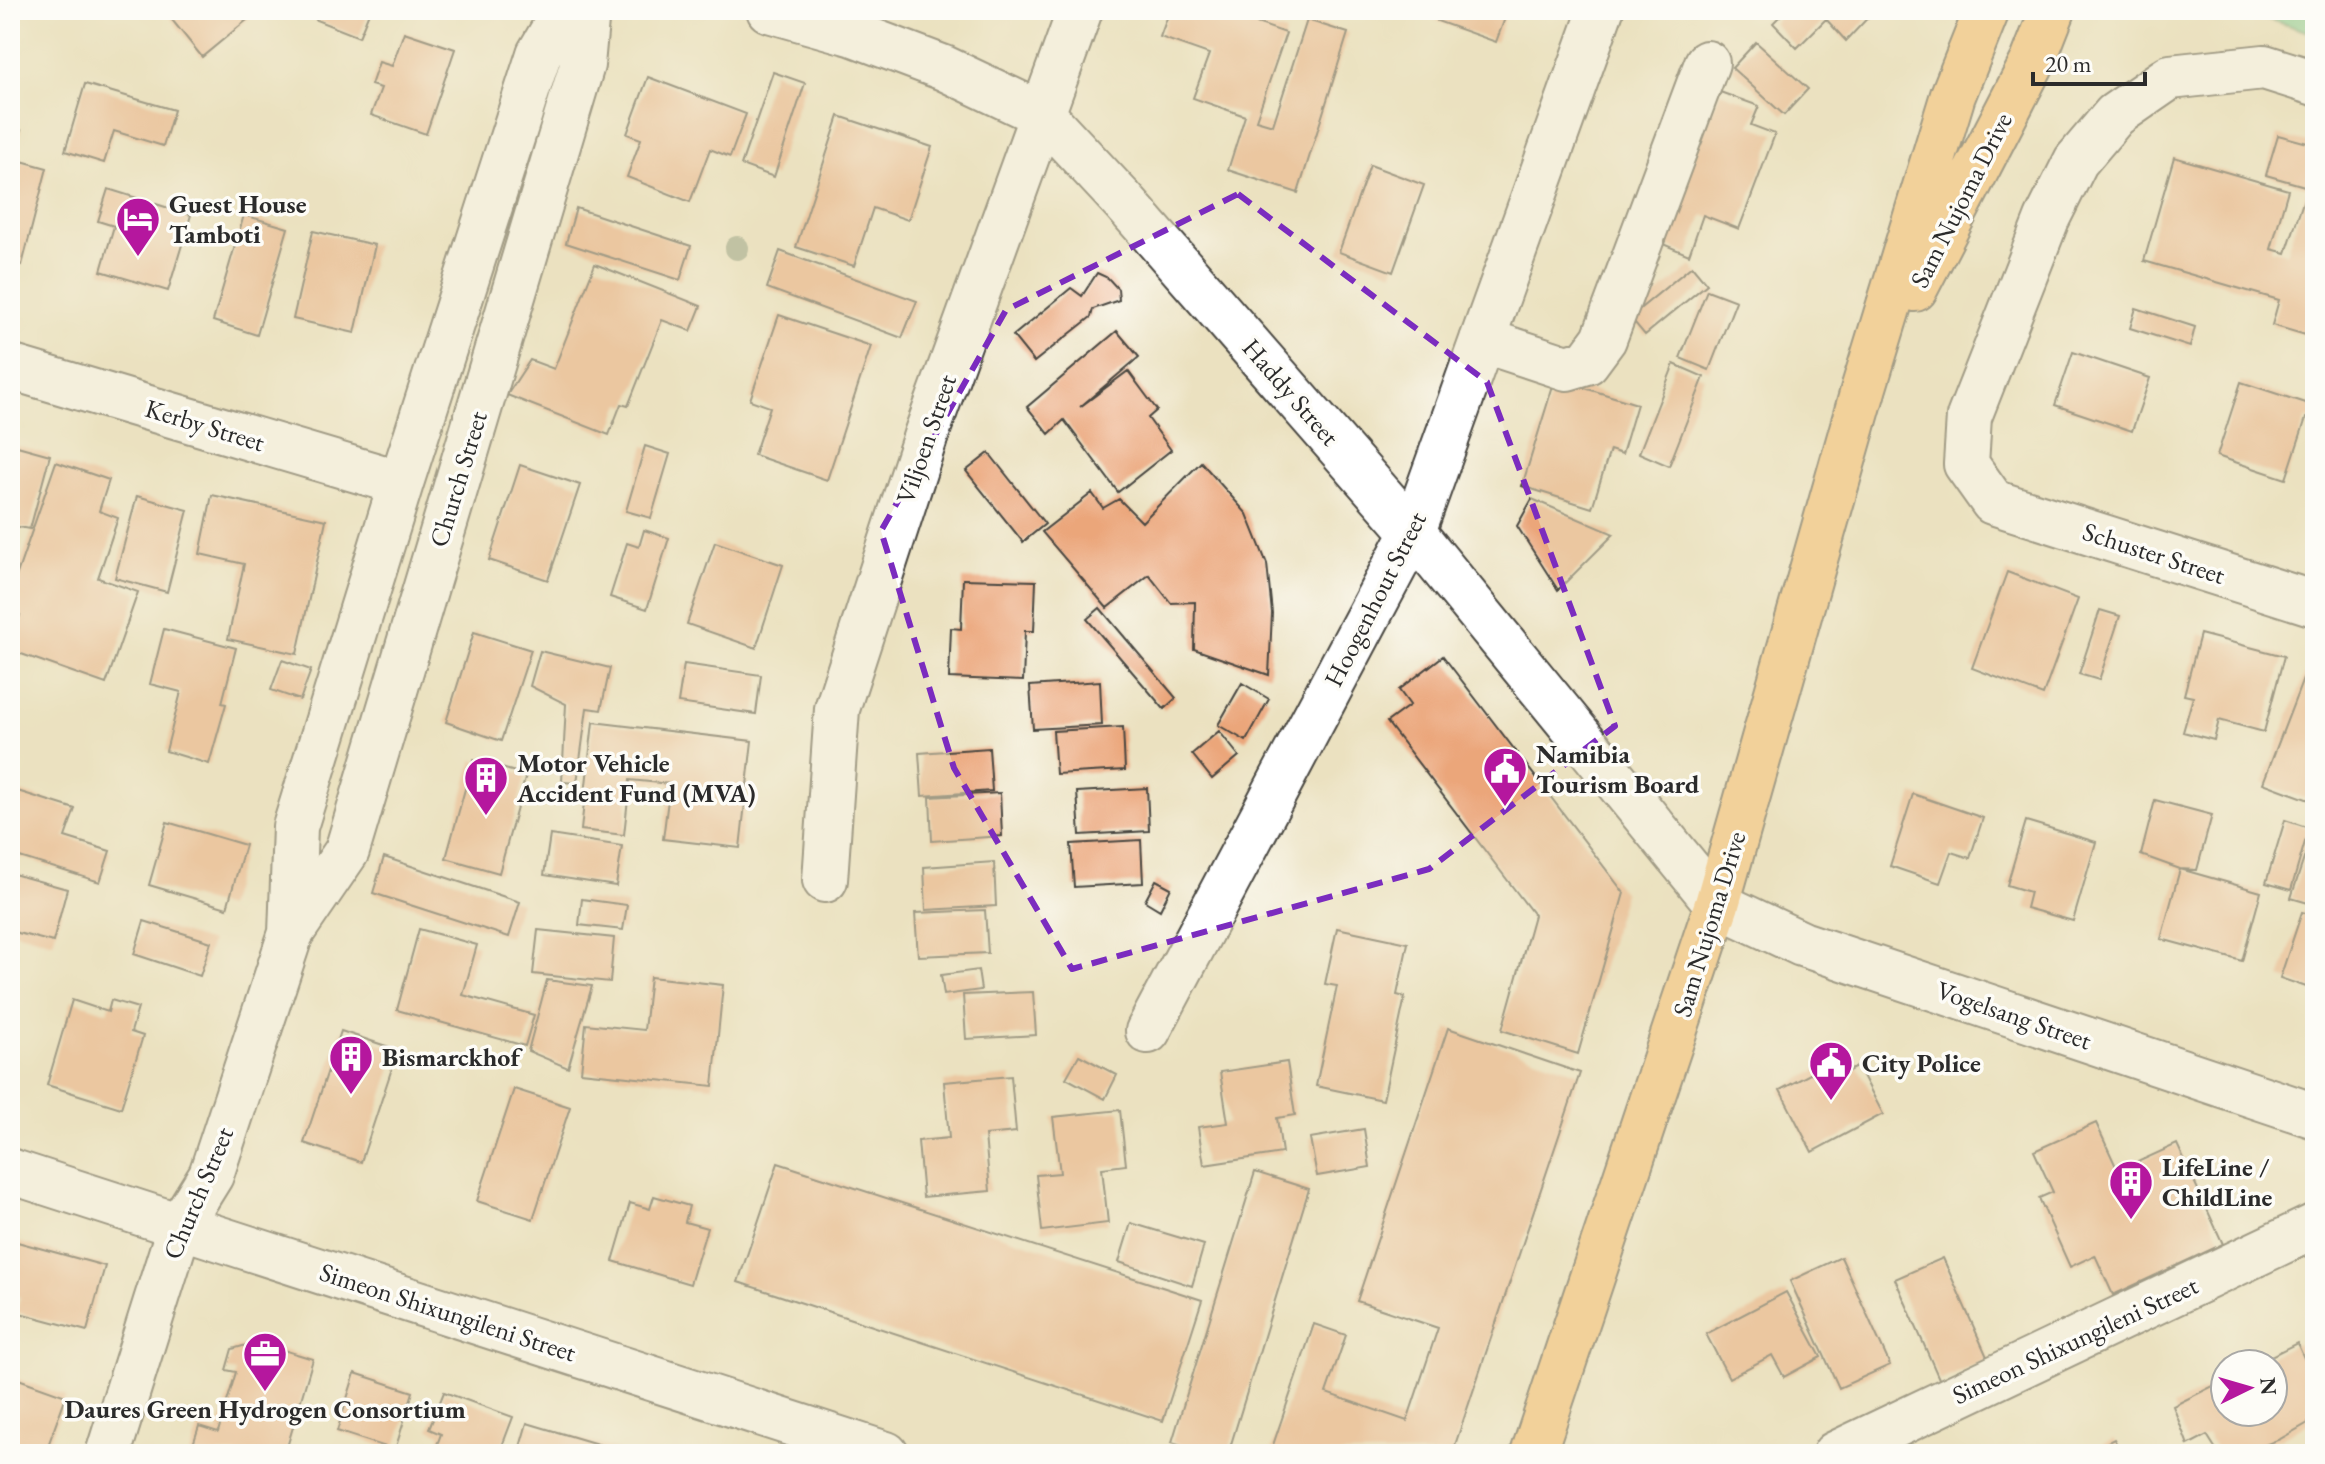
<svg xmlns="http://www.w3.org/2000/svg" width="2325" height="1464" font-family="'EB Garamond',serif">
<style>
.green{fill:#73cc92;stroke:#4f7c5e;stroke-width:2}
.building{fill:#eba67a}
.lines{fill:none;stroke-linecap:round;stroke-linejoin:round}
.minor-casing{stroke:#484641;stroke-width:48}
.highway-casing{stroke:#484641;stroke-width:48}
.minor{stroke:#fff;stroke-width:44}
.highway{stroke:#fbbd6e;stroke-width:44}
.tree{fill:#8f9c82}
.marked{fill:none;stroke:#7b2cbf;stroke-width:6;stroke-dasharray:16 10;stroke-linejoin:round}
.labels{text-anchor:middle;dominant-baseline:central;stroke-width:7;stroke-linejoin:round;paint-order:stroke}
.street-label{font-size:26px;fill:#2b2b2b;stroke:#fdfcf7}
.poi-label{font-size:26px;font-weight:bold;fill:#2b2b2b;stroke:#fdfcf7;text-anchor:start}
</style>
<rect width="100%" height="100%" fill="#fdfcf7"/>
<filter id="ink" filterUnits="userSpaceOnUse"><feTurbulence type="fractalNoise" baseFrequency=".0125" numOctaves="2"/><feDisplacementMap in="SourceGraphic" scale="16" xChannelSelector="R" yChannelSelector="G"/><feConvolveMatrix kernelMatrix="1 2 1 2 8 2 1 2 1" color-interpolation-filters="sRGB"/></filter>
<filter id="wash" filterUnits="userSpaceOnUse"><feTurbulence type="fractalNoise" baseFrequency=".006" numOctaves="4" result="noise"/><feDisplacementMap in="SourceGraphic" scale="32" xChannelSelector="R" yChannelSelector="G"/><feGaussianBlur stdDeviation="1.8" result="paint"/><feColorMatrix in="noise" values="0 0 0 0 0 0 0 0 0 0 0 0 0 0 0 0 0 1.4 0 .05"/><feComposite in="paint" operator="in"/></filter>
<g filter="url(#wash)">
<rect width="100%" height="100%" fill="#ebe1c0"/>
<path class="green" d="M2239 10H2315V34Z"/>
<g id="blocks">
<path class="building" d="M164 10H259L202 57Z
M320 10H370L359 37 316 20Z
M1170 10H1218L1286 33 1256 120 1273 125 1307 20 1348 33 1298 193 1228 170 1245 116 1193 98 1209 54 1160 37Z
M1441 10H1508L1496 42 1437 21Z
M1786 10H1875L1846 41 1826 19 1797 48 1773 23Z
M404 32 455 49 426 134 371 115 381 88 371 85 379 62 392 66Z
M1756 42 1808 89 1784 115 1732 68Z
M773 72 805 83 774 177 741 165Z
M648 77 746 114 730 157 710 149 690 202 627 177 641 139 627 134Z
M85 84 174 110 163 146 114 131 104 163 65 151Z
M1720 92 1759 106 1751 125 1775 134 1739 229 1703 215 1689 255 1658 242Z
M839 116 932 147 908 220 873 208 854 266 796 247Z
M10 127 21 130 14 159 47 168 22 265 10 262Z
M2278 135 2315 145V316L2309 336 2272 325 2279 300 2144 261 2174 157 2288 190 2271 249 2286 253 2308 187 2266 175Z
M1370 165 1424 185 1393 272 1339 252Z
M108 189 191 215 168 291 101 271 114 226 98 221Z
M576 208 691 246 680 280 566 243Z
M244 215 288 228 257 335 213 321Z
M313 231 375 245 355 333 293 319Z
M780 251 917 301 902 338 767 288Z
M595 264 701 306 691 331 662 320 628 406 621 404 609 435 507 395 530 360 554 369Z
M1692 266 1707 284 1645 335 1630 317Z
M1097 273 1108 278 1118 289 1119 300 1093 309 1091 317 1034 362 1013 336 1071 288 1082 296Z
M1707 290 1736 301 1709 370 1680 358Z
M2136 308 2195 327 2190 347 2130 328Z
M779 315 871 346 827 480 754 455 770 407 750 400Z
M1117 331 1139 357 1080 407 1128 371 1157 410 1148 418 1171 450 1118 492 1064 420 1049 434 1027 407Z
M2073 352 2150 378 2132 431 2055 405Z
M1674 364 1704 377 1669 466 1639 453Z
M1555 379 1637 404 1622 454 1610 450 1592 508 1522 486Z
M2241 382 2311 405 2315 396V422L2306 418 2286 479 2217 456Z
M10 444 50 455 30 529 13 526 11 532Z
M645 446 670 454 651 518 626 511Z
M989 453 1045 524 1023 542 966 471Z
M56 462 109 480 99 511 118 518 98 578 138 592 106 684 10 650V642H12L20 615 10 612V594Z
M1201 462 1247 514 1267 564 1272 613 1269 675 1194 649 1195 602 1171 603 1149 575 1107 608 1042 532 1092 493 1103 508 1119 499 1142 522Z
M520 465 580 485 548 580 489 560Z
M212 495 326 520 297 654 228 639 244 564 200 554Z
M137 496 188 510 167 592 115 578Z
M1532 499 1614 534 1558 590 1517 526Z
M644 530 669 538 647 609 610 597 627 543 639 547Z
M715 542 783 565 756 648 687 624Z
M2007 572 2078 599 2043 695 1972 668Z
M963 579 1036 581 1034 631H1025L1023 681 949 678 951 628 961 629Z
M1100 608 1176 698 1164 709 1087 619Z
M2100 610 2120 616 2099 680 2079 674Z
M164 629 236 648 222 703 226 704 209 764 166 751 181 692 150 684Z
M474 632 531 650 501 741 446 722Z
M2200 634 2284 656 2264 732 2219 720 2214 740 2183 732 2193 697 2184 695Z
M540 651 610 668 601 710 587 708 577 783 562 782 566 704 530 686Z
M1443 656 1624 893 1578 1054 1502 1030 1534 915 1387 722 1410 705 1399 690Z
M282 660 311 670 300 700 271 690Z
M684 664 761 675 756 714 678 703Z
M2308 666 2315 669V783L2309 800 2263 783Z
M1100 681 1102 725 1033 729 1030 686Z
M1242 683 1269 699 1246 741 1218 725Z
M593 722 752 741 740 848 663 839 670 784 630 780 624 835 581 830Z
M1123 727 1125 770 1056 774 1053 731Z
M1219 731 1239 756 1212 779 1192 754Z
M989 748 992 791 922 796 919 753Z
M473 760 526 775 499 873 446 858Z
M1147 788 1149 831 1080 835 1077 792Z
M11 789 75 809 65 837 110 851 100 882 10 854Z
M1000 793 1002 836 932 841 930 797Z
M1913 794 1983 818 1970 858 1951 852 1940 883 1890 866Z
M2155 800 2212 815 2197 870 2180 869 2141 855Z
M2285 820 2309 828 2291 890 2266 883Z
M2026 821 2096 842 2073 921 2026 908 2030 892 2007 885Z
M167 822 245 845 227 908 149 885Z
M2315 825V905L2291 898Z
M550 835 622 846 616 886 544 875Z
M1141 840 1143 883 1074 887 1071 844Z
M384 857 520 902 509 937 373 893Z
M994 862 996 906 926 910 924 867Z
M2180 869 2261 892 2242 961 2161 939Z
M10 873 67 889 53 942 10 931Z
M1156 880 1171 888 1160 910 1145 901Z
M582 899 627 905 623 930 579 925Z
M985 910 988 953 918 956 915 913Z
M2302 912 2315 916V990L2280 978Z
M144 921 211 942 200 976 134 954Z
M1337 928 1408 943 1397 995 1405 997 1383 1100 1316 1086 1337 986 1325 984Z
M419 929 477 945 463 995 534 1015 525 1046 397 1010Z
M538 930 614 938 610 982 533 974Z
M978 970 981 990 944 995 941 975Z
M650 977 723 985 713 1086 581 1072 586 1024 644 1030Z
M547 980 592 986 568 1068 528 1051Z
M1033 992 1036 1035 966 1039 963 995Z
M72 1000 108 1012 111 1000 138 1008 131 1032 143 1036 121 1108 47 1085Z
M1448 1028 1580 1073 1452 1454H1270L1314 1324 1346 1335 1326 1393 1407 1421 1438 1328 1357 1301Z
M341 1031 398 1050 361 1162 304 1143Z
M1079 1055 1117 1075 1105 1099 1066 1078Z
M1287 1062 1295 1115 1277 1118 1282 1153 1204 1165 1198 1127 1228 1123 1220 1072Z
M1858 1066 1883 1114 1812 1152 1780 1090 1823 1067 1830 1081Z
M1011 1076 1016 1132 985 1135 990 1191 923 1197 918 1141 949 1138 944 1082Z
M514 1089 570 1107 533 1219 477 1201Z
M1120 1110 1126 1165 1102 1168 1108 1223 1042 1231 1036 1175 1060 1173 1053 1117Z
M2096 1123 2118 1171 2177 1144 2223 1244 2113 1295 2095 1255 2070 1267 2039 1198 2053 1192 2034 1151Z
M1364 1129 1370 1167 1317 1176 1310 1138Z
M778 1163 1202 1300 1163 1421 738 1282Z
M1255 1172 1309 1189 1228 1454H1210L1172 1442Z
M654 1196 689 1206 685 1222 707 1228 690 1284 613 1261 630 1203 650 1209Z
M1131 1223 1204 1245 1192 1286 1119 1262Z
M10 1240 105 1266 87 1331 16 1312 20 1297 10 1295Z
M1841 1257 1890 1365 1839 1388 1790 1281Z
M1943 1258 1988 1359 1940 1381 1895 1279Z
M1786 1292 1821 1357 1784 1377 1772 1355 1729 1378 1706 1334Z
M257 1342 313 1359 285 1454H190L199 1426 218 1432 236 1372 226 1370 232 1349Z
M2297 1343 2315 1381V1419L2280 1439 2247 1452V1454H2219L2207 1435 2188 1445 2173 1406 2223 1381 2225 1412H2273V1364H2262L2261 1361Z
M355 1373 413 1392 395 1450 337 1431Z
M10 1376 66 1396 45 1454H10Z
M444 1392 513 1417 499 1454H446L435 1450 441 1434 429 1429Z
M527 1423 621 1451 620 1454H518Z
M2114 1439 2122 1454H2084Z"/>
</g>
</g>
<g filter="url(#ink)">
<use href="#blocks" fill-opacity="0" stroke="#484641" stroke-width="2"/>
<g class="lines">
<g class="minor-casing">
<path id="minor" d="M769 10 854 34 944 68 1043 115 1125 203 1413 532 1717 904 1802 944 2315 1116
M2315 83 2264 67 2170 77 2115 115 2076 161 2047 219 1969 417 1966 464 1993 502 2315 604
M1482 340 1567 368 1587 362 1604 339 1707 63
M10 367 401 483
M825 880 837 709 926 435 1080 10
M291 933 295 827 401 483 539 54 565 10
M1148 1031 1413 532 1601 10
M10 1171 886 1454
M108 1454 180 1225 211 1175 291 933 347 851 582 65 587 10
M1835 1454 2315 1226"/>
</g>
<g class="highway-casing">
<path id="highway" d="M1915 289 2033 61 2053 10
M1533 1454 1717 904 1864 387 1953 95 1987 10"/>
</g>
<use href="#minor" class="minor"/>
<use href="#highway" class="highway"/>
</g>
<circle class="tree" cx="737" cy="248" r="12"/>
</g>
<path d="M0 0H2325V1464H0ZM1238 194 1487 382 1615 726 1429 869 1072 969 954 768 881 531 1006 310Z" fill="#ebe1c0" fill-opacity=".55" fill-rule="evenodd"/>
<path class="marked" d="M1238 194 1487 382 1615 726 1429 869 1072 969 954 768 881 531 1006 310Z"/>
<defs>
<g id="hotel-pin" transform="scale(2.3)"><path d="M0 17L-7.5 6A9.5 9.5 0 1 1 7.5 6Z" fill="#b5179e" stroke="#fdfcf7"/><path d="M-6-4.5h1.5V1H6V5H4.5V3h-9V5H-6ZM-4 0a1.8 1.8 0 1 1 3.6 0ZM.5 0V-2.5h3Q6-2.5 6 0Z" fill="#fff"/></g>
<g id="civic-pin" transform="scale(2.3)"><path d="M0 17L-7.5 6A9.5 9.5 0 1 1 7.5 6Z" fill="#b5179e" stroke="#fdfcf7"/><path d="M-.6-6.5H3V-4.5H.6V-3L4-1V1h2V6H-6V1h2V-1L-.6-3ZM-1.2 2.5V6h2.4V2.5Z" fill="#fff"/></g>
<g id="building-pin" transform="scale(2.3)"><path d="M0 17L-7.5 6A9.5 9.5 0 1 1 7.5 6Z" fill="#b5179e" stroke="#fdfcf7"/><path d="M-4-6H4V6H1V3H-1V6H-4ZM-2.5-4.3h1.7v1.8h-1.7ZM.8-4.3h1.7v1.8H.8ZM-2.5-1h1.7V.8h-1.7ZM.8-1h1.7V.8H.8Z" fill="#fff"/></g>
<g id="office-pin" transform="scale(2.3)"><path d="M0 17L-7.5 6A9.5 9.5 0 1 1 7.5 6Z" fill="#b5179e" stroke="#fdfcf7"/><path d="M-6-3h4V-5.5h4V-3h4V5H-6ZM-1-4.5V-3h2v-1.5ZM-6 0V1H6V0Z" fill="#fff"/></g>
</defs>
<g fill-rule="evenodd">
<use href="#hotel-pin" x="138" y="219"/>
<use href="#civic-pin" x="1505" y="769"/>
<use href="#building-pin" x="486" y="778"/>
<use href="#building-pin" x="351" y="1057"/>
<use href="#civic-pin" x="1831" y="1063"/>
<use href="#building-pin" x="2131" y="1182"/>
<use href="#office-pin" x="265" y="1354"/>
</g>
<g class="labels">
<g class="street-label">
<text transform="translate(1961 200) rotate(-63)">Sam Nujoma Drive</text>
<text transform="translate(1291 392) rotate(49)">Haddy Street</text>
<text transform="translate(205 425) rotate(17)">Kerby Street</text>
<text transform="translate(926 439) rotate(-71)">Viljoen Street</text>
<text transform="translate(458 479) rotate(-73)">Church Street</text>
<text transform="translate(2154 553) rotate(18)">Schuster Street</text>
<text transform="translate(1375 599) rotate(-63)">Hoogenhout Street</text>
<text transform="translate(1709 924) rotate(-73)">Sam Nujoma Drive</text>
<text transform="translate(2014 1015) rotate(19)">Vogelsang Street</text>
<text transform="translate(198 1193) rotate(-67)">Church Street</text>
<text transform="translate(448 1312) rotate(18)">Simeon Shixungileni Street</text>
<text transform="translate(2075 1340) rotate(-25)">Simeon Shixungileni Street</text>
</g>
<g class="poi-label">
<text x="169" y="204">Guest House<tspan x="169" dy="30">Tamboti</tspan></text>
<text x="1536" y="754">Namibia<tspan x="1536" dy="30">Tourism Board</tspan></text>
<text x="517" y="763">Motor Vehicle<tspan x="517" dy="30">Accident Fund (MVA)</tspan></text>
<text x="382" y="1057">Bismarckhof</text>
<text x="1862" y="1063">City Police</text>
<text x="2162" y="1167">LifeLine /<tspan x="2162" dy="30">ChildLine</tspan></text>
<text x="265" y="1409" text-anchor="middle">Daures Green Hydrogen Consortium</text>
</g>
</g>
<rect width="2325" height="1464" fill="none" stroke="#fdfcf7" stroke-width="40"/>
<g transform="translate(2249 1388) rotate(85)"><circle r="38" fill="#fdfcf7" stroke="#a9a8a5" stroke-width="2"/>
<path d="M0-6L14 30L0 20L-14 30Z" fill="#b5179e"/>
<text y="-12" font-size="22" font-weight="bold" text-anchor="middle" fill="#2b2b2b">N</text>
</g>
<path d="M2033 72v12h112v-12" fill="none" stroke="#2b2b2b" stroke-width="4"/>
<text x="2045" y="72" font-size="24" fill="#2b2b2b" stroke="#fdfcf7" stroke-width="6" paint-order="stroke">20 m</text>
</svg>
